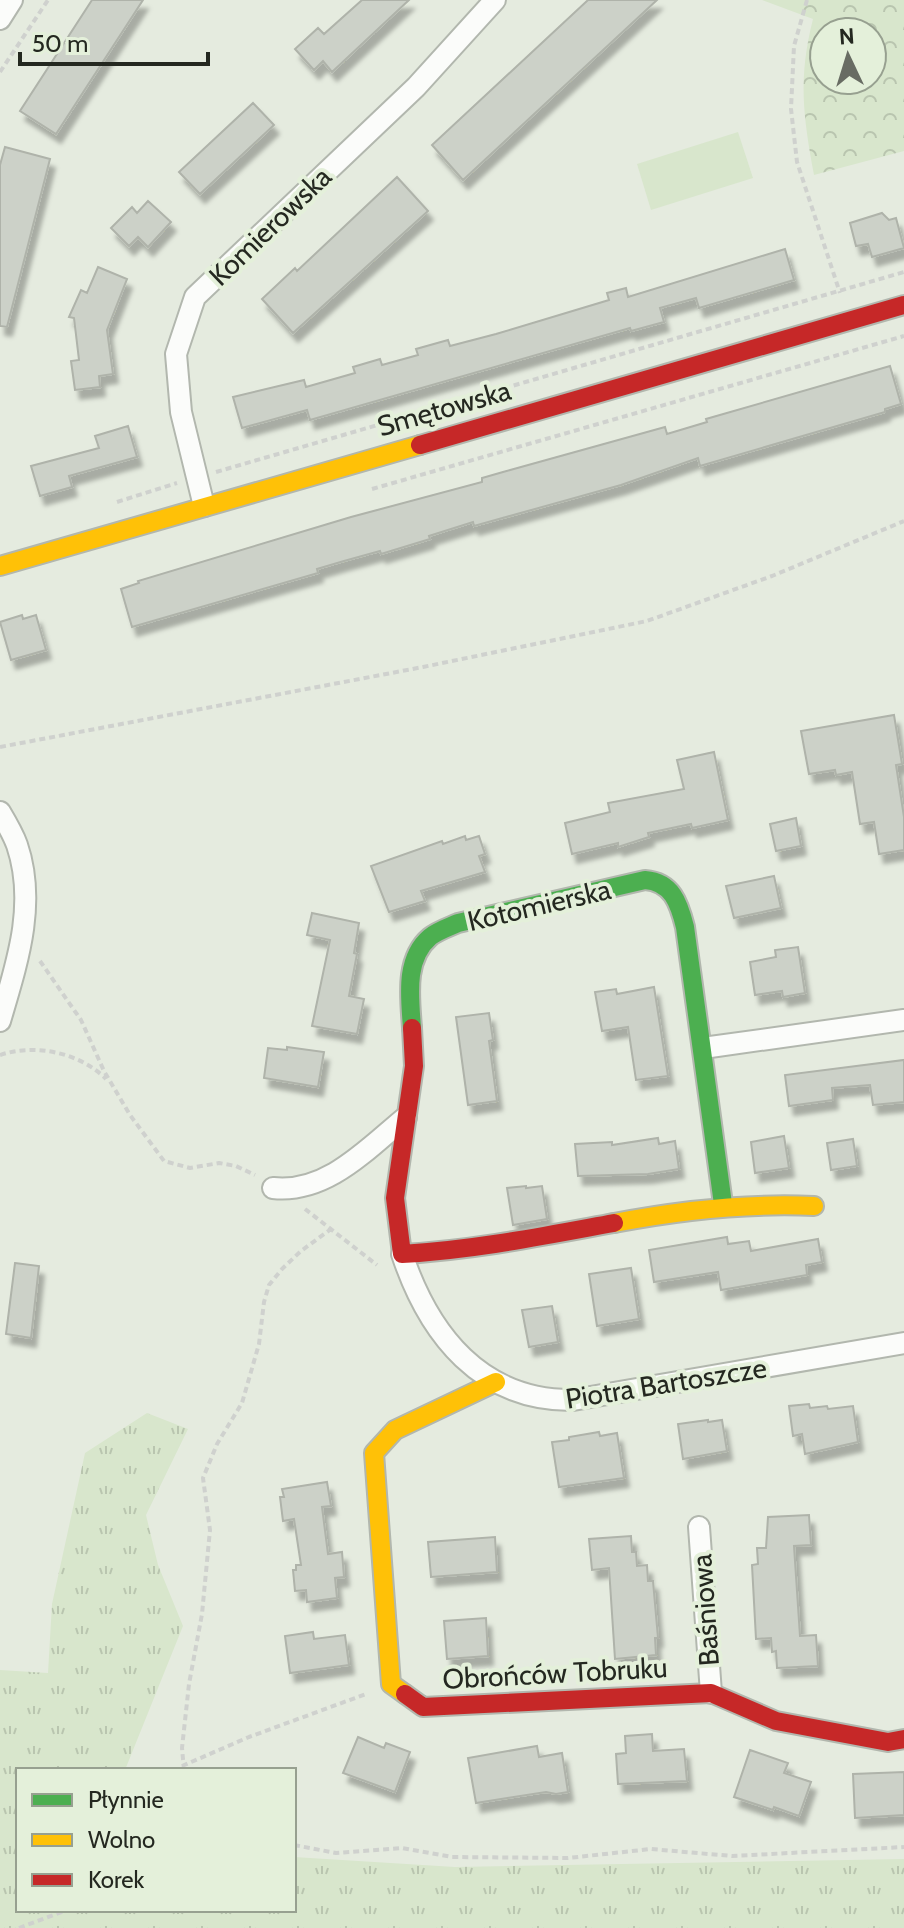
<svg xmlns="http://www.w3.org/2000/svg" width="904" height="1928" font-family="Cabin,sans-serif">
<style>
.grass{fill:url(#grass-tufts)}
.forest{fill:url(#forest-crowns);fill-rule:evenodd}
.pitch{fill:#d8e6cc}
.building{fill:#ccd1c8;stroke:#afb3aa;stroke-width:2;filter:url(#shadow)}
.lines{fill:none;stroke-linecap:round;stroke-linejoin:round}
.street-casing{stroke:#b2b7ae;stroke-width:24}
.fast-casing{stroke:#b2b7ae;stroke-width:22}
.slow-casing{stroke:#b2b7ae;stroke-width:22}
.jam-casing{stroke:#b2b7ae;stroke-width:22}
.path{stroke:#cfd1ce;stroke-width:4;stroke-dasharray:6 4;stroke-linecap:butt}
.street{stroke:#fbfcfa;stroke-width:20}
.fast{stroke:#4caf50;stroke-width:18}
.slow{stroke:#ffc107;stroke-width:18}
.jam{stroke:#c62828;stroke-width:18}
.labels{text-anchor:middle;dominant-baseline:central;stroke-width:8;stroke-linejoin:round;paint-order:stroke}
.street-label{font-size:28px;fill:#242820;stroke:#e4f0da}
</style>
<defs>
<pattern id="grass-tufts" width="24" height="20" patternUnits="userSpaceOnUse" patternTransform="scale(2)"><rect width="24" height="20" fill="#d8e6cc"/><path d="M3 7l-1-3M5 7V3M7 7l1-3M15 17l-1-3M17 17v-4M19 17l1-3" fill="none" stroke="#b9c5af"/></pattern>
<pattern id="forest-crowns" width="20" height="18" patternUnits="userSpaceOnUse" patternTransform="scale(2)"><rect width="20" height="18" fill="#d8e6cc"/><path d="M2 6a3 3 0 1 1 6 0M12 15a3 3 0 1 1 6 0" fill="none" stroke="#b9c5af"/></pattern>
<filter id="shadow"><feDropShadow dx="5" dy="9" stdDeviation="2" flood-color="#0004"/></filter>
</defs>
<rect width="100%" height="100%" fill="#e5ebdf"/>
<path class="grass" d="M147 1413 188 1429 146 1515 158 1565 183 1626 125 1770H18V1910H294V1857L455 1867 904 1859V1928H0V1670L48 1673 52 1604 85 1453Z"/>
<path class="forest" d="M762 0H904V151L814 175C803 115 798 78 813 19ZM824 32H872V80H824Z"/>
<path class="pitch" d="M738 132 753 178 651 210 637 164Z"/>
<path class="building" d="M92 0H143L56 134 20 111Z
M362 0H409L332 72 323 61 314 70 295 49 318 28 324 34Z
M588 0H657L463 180 432 145Z
M253 103 274 125 200 194 179 172Z
M5 147 50 159 7 327 0 326V165Z
M397 177 428 211 293 333 262 299 295 268 297 271Z
M148 201 171 222 148 247 138 237 129 246 111 228 132 207 137 213Z
M882 213 889 220 896 218 904 248 872 257 868 244 856 246 850 223Z
M785 249 794 280 699 308 696 298 660 308 664 322 631 331 630 328 310 420 307 410 242 428 233 397 304 380 306 387 355 373 353 367 380 359 382 365 418 355 416 349 448 340 450 346 496 334 609 300 607 293 626 288 628 297Z
M98 267 127 279 107 330 113 374 99 376 100 387 75 390 71 361 79 360 74 318 69 317 81 290 87 293Z
M890 366 901 404 885 409V412L700 466 698 458 621 485 474 526 473 522 429 536 430 539 381 554 380 551 344 561 317 569 318 573 132 627 121 589 139 583 138 581 351 517 482 482V478L503 472 665 427 667 434 707 422 706 419Z
M128 426 137 457 69 476 72 487 40 496 31 466 99 448 95 436Z
M22 615 23 619 36 615 46 650 11 660 0 622Z
M894 715 902 764 896 765 904 817V850L879 854 874 822 860 824 852 772 836 775 835 770 809 774 801 731Z
M714 752 728 820 692 828 691 824 648 833 649 837 618 847V843L572 854 565 823 610 812 608 803 684 789 677 760Z
M796 818 801 846 776 851 770 824Z
M465 836 466 840 479 836 485 854 479 856 485 872 421 891 425 901 389 912 371 866 442 841 443 844Z
M774 876 781 908 734 918 726 886Z
M312 913 359 923 354 953 357 954 349 996 364 999 357 1034 312 1026 330 940 307 935Z
M798 947 805 993 783 997 782 991 755 995 750 962 776 957 775 950Z
M654 987 668 1076 636 1080 628 1027 602 1031 595 992 616 989 617 994Z
M489 1013 493 1040 489 1041 497 1101 468 1105 456 1017Z
M287 1047 324 1052 318 1087 264 1078 268 1048 287 1050Z
M904 1060V1102L873 1105 870 1085 832 1088 833 1100 789 1106 785 1075Z
M784 1136 789 1168 755 1173 751 1142Z
M658 1138 659 1144 675 1141 679 1169 648 1174 578 1176 575 1144 612 1142V1145Z
M853 1139 857 1166 831 1170 827 1143Z
M526 1186V1188L542 1186 547 1219 513 1225 507 1188Z
M727 1237 728 1244 749 1241 751 1251 818 1239 822 1262 806 1265 807 1275 721 1290 718 1272 654 1282 649 1250Z
M15 1263 39 1266 31 1338 6 1334Z
M631 1268 639 1319 597 1326 589 1274Z
M552 1306 558 1342 529 1347 522 1310Z
M809 1404 810 1408 827 1406 828 1409 853 1406 858 1442 805 1454 802 1434 793 1436 789 1406Z
M708 1420V1422L722 1420 727 1451 683 1459 678 1424Z
M599 1432 600 1436 617 1433 624 1478 559 1487 552 1442 569 1440V1437Z
M327 1482 331 1506 322 1507 328 1554 342 1552 344 1577 335 1578 337 1598 307 1602 306 1590 295 1591 293 1570H296V1565H301L294 1519 283 1521 280 1497H284L282 1489Z
M809 1515 811 1545 794 1546 800 1636 816 1635 818 1666 777 1668 776 1651 772 1652 771 1638 756 1639 752 1565 758 1564 757 1548H766L768 1517Z
M631 1536 632 1552H636L637 1566 647 1565 648 1581H653L658 1638H655L656 1655 615 1659 609 1568 592 1570 589 1539Z
M495 1537 497 1572 431 1577 428 1542Z
M486 1618 488 1656 447 1659 444 1621Z
M313 1632 314 1639 345 1635 349 1665 290 1673 285 1636Z
M652 1734 653 1751 684 1749 687 1781 618 1784 616 1754 626 1753 625 1736Z
M358 1737 384 1748 386 1743 410 1752 395 1792 343 1773Z
M537 1746 539 1757 562 1753 568 1792 556 1794 546 1792 476 1803 468 1758Z
M750 1750 788 1763 784 1773 811 1782 799 1816 774 1807 773 1810 734 1797Z
M904 1772V1815L855 1818 853 1774Z"/>
<g class="lines">
<g class="street-casing">
<path id="street" d="M0 19 12 0
M204 506 181 412 176 354 195 297 416 87 495 0
M0 812C6 822 13 834 17 845 37 904 17 963 0 1021
M703 1048 904 1020
M273 1188C327 1194 368 1148 406 1117
M402 1254C429 1335 481 1401 573 1400L904 1343
M699 1527 711 1693"/>
</g>
<g class="fast-casing">
<path id="fast" d="M412 1028C410 998 404 959 430 937 437 931 449 927 458 923L645 880C672 882 679 903 685 927L723 1204"/>
</g>
<g class="slow-casing">
<path id="slow" d="M0 566 420 445
M614 1223C681 1210 745 1203 814 1206
M405 1694 391 1684 374 1453 395 1430 496 1382"/>
</g>
<g class="jam-casing">
<path id="jam" d="M420 445 904 305
M412 1028 414 1066 395 1198 402 1254C474 1250 543 1236 614 1223
M405 1694 423 1707 711 1693 776 1721 888 1742 904 1739"/>
</g>
<path class="path" d="M807 0 794 46 791 109 797 162 840 293
M0 72 48 0
M216 472 904 272
M372 489 904 336
M117 502 177 483
M0 747 423 667 647 621 772 576 904 521
M40 961 81 1020 104 1071 130 1115 164 1161 190 1168 219 1163 236 1166 255 1175
M0 1055C36 1043 80 1053 106 1079
M305 1209 377 1265
M182 1766 249 1737 366 1694
M184 1770 182 1748 189 1684 202 1614 210 1530 203 1478 217 1444 242 1403 259 1344 264 1302 269 1285 282 1269 301 1251 331 1229
M294 1845 336 1853 402 1848 452 1857 568 1858 651 1849 732 1856 904 1847
M19 1928 67 1910"/>
<use href="#street" class="street"/>
<use href="#fast" class="fast"/>
<use href="#slow" class="slow"/>
<use href="#jam" class="jam"/>
</g>
<g class="labels">
<g class="street-label">
<text transform="translate(270 226) rotate(-44)">Komierowska</text>
<text transform="translate(444 408) rotate(-16)">Smętowska</text>
<text transform="translate(539 905) rotate(-13)">Kotomierska</text>
<text transform="translate(666 1383) rotate(-9)">Piotra Bartoszcze</text>
<text transform="translate(705 1610) rotate(-94)">Baśniowa</text>
<text transform="translate(555 1673) rotate(-3)">Obrońców Tobruku</text>
</g>
</g>
<rect x="16" y="1768" width="280" height="144" fill="#e4f0da" stroke="#97a090" stroke-width="2"/>
<rect x="32" y="1794" width="40" height="12" fill="#4caf50" stroke="#97a090" stroke-width="2"/>
<text x="88" y="1808" font-size="24" fill="#242820">Płynnie</text>
<rect x="32" y="1834" width="40" height="12" fill="#ffc107" stroke="#97a090" stroke-width="2"/>
<text x="88" y="1848" font-size="24" fill="#242820">Wolno</text>
<rect x="32" y="1874" width="40" height="12" fill="#c62828" stroke="#97a090" stroke-width="2"/>
<text x="88" y="1888" font-size="24" fill="#242820">Korek</text>
<g transform="translate(848 56) rotate(356)"><circle r="38" fill="#e4f0da" stroke="#97a090" stroke-width="2"/>
<path d="M0-6L14 30L0 20L-14 30Z" fill="#686c63"/>
<text y="-12" font-size="22" font-weight="bold" text-anchor="middle" fill="#242820">N</text>
</g>
<path d="M20 52v12h188v-12" fill="none" stroke="#242820" stroke-width="4"/>
<text x="32" y="52" font-size="24" fill="#242820" stroke="#e4f0da" stroke-width="6" paint-order="stroke">50 m</text>
</svg>
